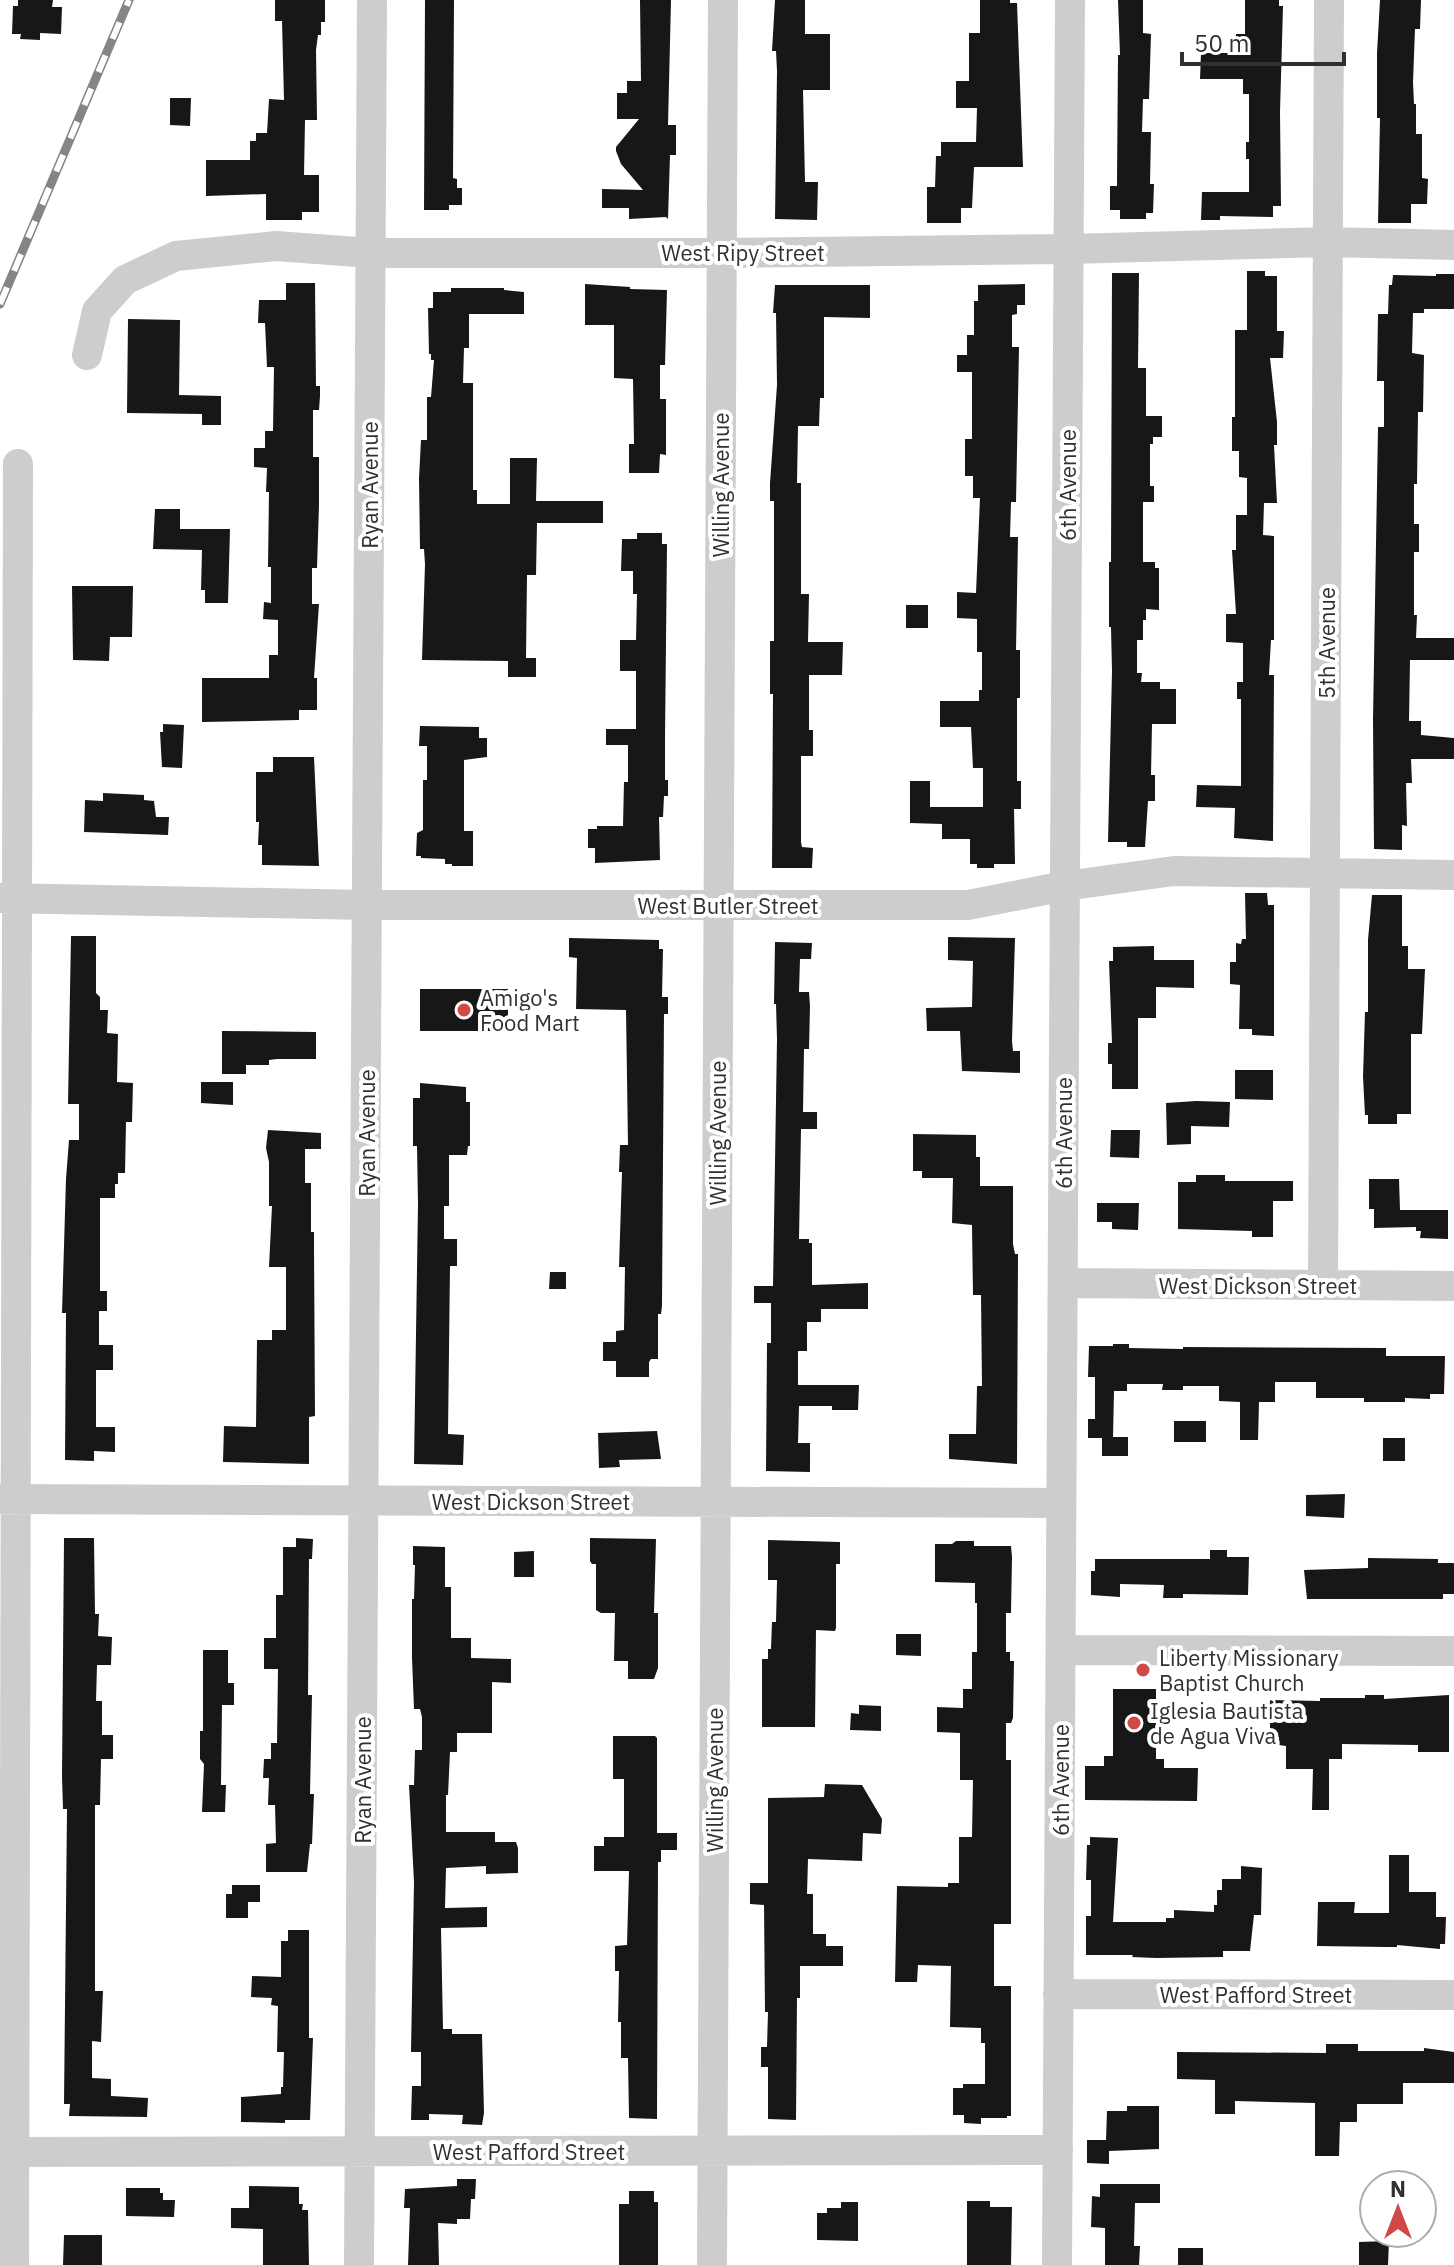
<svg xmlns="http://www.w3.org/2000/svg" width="1454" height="2265" font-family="'IBM Plex Sans',sans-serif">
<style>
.building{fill:#171717}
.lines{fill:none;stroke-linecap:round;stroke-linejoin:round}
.minor{stroke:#cdcdcd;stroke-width:30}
.rail-casing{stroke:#858585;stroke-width:9}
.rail{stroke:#fff;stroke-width:6;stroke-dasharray:18;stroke-linecap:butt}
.poi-dot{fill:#d14947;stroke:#fff;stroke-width:3}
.labels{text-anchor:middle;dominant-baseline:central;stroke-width:8;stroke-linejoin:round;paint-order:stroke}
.street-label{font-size:22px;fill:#303030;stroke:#fff}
.poi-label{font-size:22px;fill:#303030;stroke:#fff;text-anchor:start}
</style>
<rect width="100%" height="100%" fill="#fff"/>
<path class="building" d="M18 0H53L52 7H62L61 34 40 33V40L20 39 21 34H12L13 6H18Z
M275 0H325V22H321V35H318L316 50 317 120H305L304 175H319V212H302V220H266V194L206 196V160H250V141H256V133H267L269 99 284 100 282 21H275Z
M425 0H454L453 178 457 179V188H462V205H449V210H424Z
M640 0H671L668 125H676V155H670L668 219 666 217 629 219V208H602V189L643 190 621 164 616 151V147L639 119H617V93H627V81H641Z
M775 0H805V34H830V90H803L805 182H818L817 220 775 219 777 71 776 51H772Z
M980 0H1010V3H1017L1023 167H974L972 208H961V223H927V187H935L936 156H941V142H976L977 108H956V81H969V33H980Z
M1118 0H1143V33L1151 34 1149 99H1143L1142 132H1151L1150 184H1154L1153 213H1146V219H1120V210H1110V186H1117V182L1118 55H1120Z
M1245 0H1279V6H1283L1280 112 1281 206H1273V217L1220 216V220H1201L1202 192H1249V159H1246V142H1249V94H1243V79H1200L1201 53H1235L1236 34H1245Z
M1380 0H1421L1420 29H1415L1413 82 1414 104H1416V134H1422V178L1428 179 1427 204H1411V223H1378L1380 118H1377V53Z
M170 98H191L190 126 170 125Z
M1247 271H1265V276H1277V331H1284L1283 358H1270L1277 422V445H1274L1277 503H1264L1263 535 1274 536V640H1271L1269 675H1274L1273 841 1234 838 1235 808 1196 807 1197 785 1241 786V699H1237V682H1243V643L1226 642V614H1236L1232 550H1236V515H1247V478L1239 477V451H1232V417H1235V330H1247Z
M1112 273H1139L1138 368H1146V416H1162V437H1153V444H1150V486H1154V502H1143V562H1155V568H1159V610L1146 609V620H1143V640H1137V673H1142L1141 682H1160V689H1176V724H1152L1151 775H1155V801H1148L1145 847H1127V842H1108L1112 672 1111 627H1109V562H1111Z
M1436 274H1454V309H1424V313H1413L1412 353 1424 355 1423 412H1418L1417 484H1414V524H1419V552H1414V615H1417L1416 638H1454V660H1410L1409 721H1421V735L1454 738V759H1411L1412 783H1406L1407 826 1402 825V850L1374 849 1373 720 1378 427H1384V381H1377L1378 314H1388L1389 285H1392L1393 275 1436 276Z
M286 283H315L316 386H320V396L319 410H313V457H319V505L317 568H312V604H319L314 678H317V710H299V720L202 722V678H269V655H278V620L263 619 264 602 271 603V567H268L269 492H266L267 468 254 467V448H265V431H273L274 367H267L265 323H258L259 300H286Z
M585 284 630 287V289L667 290 665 365H660V399H666V455L660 454 659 473H629V444H634L633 379 614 378V325H585Z
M1025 284V305H1017V314L1012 315V347H1019L1016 502H1011L1010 537H1018L1016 650H1020V698H1017V781H1021V809H1014L1015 864H994V868H977V864H970V839H942V824L910 823V781H930V807H983V768H973L971 727H940V701H979V690H982V652H977V619L957 618V592L976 593 980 498H973V476H965V439H972V372H957V355H967V335H974V301H978V285Z
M775 285H870V318L824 317V398H820L819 426H798L797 483H801V594H809L808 642H843L842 675H809V730H813V756H801V842L802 847 813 848 812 868H772L773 694H770V641H774V501H770V483L777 385 776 313H773Z
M451 288H504V290L524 292V314H469V348H464L463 383H473V490H477V504H510V458H537L536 501H603V523H537L536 575H527L526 658H536V677H508V661L422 660 425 564 424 549H420L419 478 421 440H427V397H431L434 360H431V354H429L428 308H433V292H451Z
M128 319 180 320 179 395 221 396V425H202V414L127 413Z
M155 509H180V529H230L228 603H205V590H201L202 550 153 549Z
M637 533H662V544H667L665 738V780H668V796H664L663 817H659L660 860 595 863V848H588V829H597V826H623L624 782H628V745H606V729H636V671H620V640H636L637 594H633V571H621L622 539H637Z
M72 586H133L132 637H110L109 661 73 660Z
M906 605H928V628H906Z
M163 724 184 725 182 768 162 767 160 732H163Z
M420 726 479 727V738H487V757L464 760V831H473V866H452V864H445V859L421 858V856H416L417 833 423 830V780H427V746H419Z
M273 757H314L319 866 262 865V845H258L259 822H256V772H273Z
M103 793 144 795V800L154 801 156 817H169L168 835 84 832 85 800 103 801Z
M1245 893H1267L1268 905H1274V1036L1252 1035V1029H1239L1240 985 1230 984V962H1236V943L1241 944 1242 939H1246Z
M1372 895H1402V946H1408V969H1425L1422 1034H1411V1114H1397V1124H1368V1115H1365L1363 1077 1365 1012H1368V940Z
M71 936H96V993L100 997V1010H108L107 1033 118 1034 117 1082 133 1083 132 1122H126L125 1173H118V1184H115V1198H100V1291H107V1311H99V1345H113V1370H96V1427H115V1452L94 1451V1461L65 1460 66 1313H62L66 1179 69 1140H79V1104H68Z
M948 937 1015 938 1012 1041 1013 1051H1020V1073L962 1071 960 1031H927L926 1008 972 1007 973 961 948 960Z
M569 938 659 940V949H663L662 997H668V1014H664L662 1306 661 1314H658V1359H651L649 1362V1377H616V1361H603V1342H616V1331L624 1330 625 1267H619L622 1172H619L620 1145H628L626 1010 576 1009 577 958 569 957Z
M775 942 812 943 811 959H800L799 992H809L810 1006 809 1049H804L803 1112H817V1129H801L799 1239H809V1243H812V1285L868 1283V1309H821V1322H807V1351H798V1385H859L858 1410H832V1406H799L798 1443H810V1472L766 1471 767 1343H771V1303H754V1286H773L777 1039 776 1004H774Z
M1154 946V960H1194V988L1156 987V1018H1138V1089H1112V1064H1108V1043H1112L1109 961H1113V947Z
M420 989H508V1031H420Z
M222 1031 316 1032V1059H277L269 1060V1065H246V1074H222Z
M1235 1070H1273V1100L1235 1099Z
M201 1082H233V1105L201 1103Z
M420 1083 466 1087V1102H470V1146H468L467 1155H449V1206H444V1239H457V1266H450L448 1434 464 1435 463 1465 414 1464 418 1204 417 1146H413V1098H420Z
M1196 1101 1230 1102 1229 1127 1191 1126V1144L1167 1145 1166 1103Z
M268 1130 321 1133V1149H305V1183H311V1232H314V1245L315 1416 309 1417V1464L223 1462 224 1426 256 1427 257 1340H272V1330H286V1267H269L272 1206H269V1162L266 1148Z
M1111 1130H1140L1139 1158 1110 1157Z
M913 1134 976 1135V1157H980V1186H1013V1244L1015 1254H1018L1017 1464 949 1459V1434H976L977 1386H982L981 1295H973L972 1225 952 1223 953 1178H922V1171H913Z
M1196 1175H1225V1181H1293V1201H1273V1237H1252V1231L1178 1229V1182H1196Z
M1369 1179H1399L1400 1210H1448V1239L1420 1238 1421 1231H1416V1227L1374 1228V1209H1369Z
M1097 1203H1139L1138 1230 1112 1229V1222H1097Z
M550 1272H566V1289H549Z
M1113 1344H1129V1348L1183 1349V1347L1386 1348V1356H1445L1444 1394H1430V1399L1405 1398V1402H1364V1398H1316V1382H1275V1402H1259L1258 1440H1240V1402L1219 1401V1386H1183V1390H1162L1163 1384H1127V1391H1114L1113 1437H1128V1456H1102V1438H1088V1419H1095V1377H1088L1089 1346H1113Z
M1174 1421H1206V1442H1174Z
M657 1431 661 1459 619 1460 620 1467 599 1468 598 1433Z
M1383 1438H1405V1461H1383Z
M1345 1494 1344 1518 1306 1516V1495Z
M64 1538H94L95 1614H99L98 1636 112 1637 111 1665H97L96 1701H102V1735H113V1759H101L100 1805H95V1991H103L101 2042 92 2041V2078L111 2079V2096L148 2098 147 2117 69 2116 70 2104H64L67 1809H63L62 1776Z
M296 1538 313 1539 312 1559H309L308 1695H312L310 1794H314L312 1844H310L307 1872H266V1844L276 1843 275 1805H268L269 1778H263L264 1759H271V1743H277L278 1669H264V1638H276V1595H283V1547H296Z
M590 1538 656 1539 654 1613H658V1668L654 1679H628V1661H614L615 1613H601L596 1610V1564H592L590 1561Z
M768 1540 840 1542V1564H836V1628L835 1631 816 1630 815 1727H762V1659H768V1649H771L772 1622H776L777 1580H768Z
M956 1541H974V1546H1011L1012 1557 1011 1613H1006V1652H1010V1661H1014L1013 1718 1011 1723H1006V1760H1011V1924H994V1986H1011V2116H1007V2118H981V2124L964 2123V2115H953V2088H963V2084H985V2043H981V2028L950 2027 951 1966 918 1965 917 1982H895L897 1886 948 1887V1883H959V1837H972L973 1780H960V1733L937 1732V1707L963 1708V1689H972V1652H977V1603H975V1583L935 1582V1544H952Z
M413 1546 445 1547V1587H451V1638H471V1658L511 1659V1683L492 1682V1733H457V1752H450L448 1795H446V1832H495V1842H516L518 1848V1873L486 1874V1866L446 1868 445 1908 487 1907V1927L441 1928 443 2029H452V2034H482L484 2113 482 2125 462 2124 463 2115 429 2114V2120H411L412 2086H421V2052H411L414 1882 409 1785H414L415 1750H422V1717L420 1709H414L412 1658V1599H414L415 1565H413Z
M1210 1550H1227V1557H1249L1248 1595 1183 1594V1598H1163L1164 1585 1120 1584V1597L1091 1595V1571H1095V1559H1210Z
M534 1551V1577H514V1552Z
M1368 1558 1438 1559V1563H1454V1594H1443V1599H1307L1304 1570 1368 1568Z
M896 1634H921V1656L896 1655Z
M203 1650H228V1683H234V1705H222L221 1785H226L225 1812H202L204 1764 200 1759V1731H203Z
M1113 1689H1156V1759H1164V1768H1198L1197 1801 1085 1800V1766H1104V1756H1113Z
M1365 1695H1384V1699L1449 1695V1752H1418V1745L1342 1744V1759H1329V1810H1312L1313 1769H1286V1746L1279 1745V1737H1270V1700L1320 1701V1698H1365Z
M859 1705 881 1706V1731L850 1730 851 1713 859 1714Z
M613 1736H655L657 1738V1833H677V1850H661V1862H658L657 2119 629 2118 628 2058H621V2022H618L619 1971H615V1946L627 1945 629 1871H594V1846H604V1837H624V1779H613Z
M825 1784 862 1785 882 1819 881 1834 863 1833 862 1861 808 1859 807 1894H813V1934H826V1946H843V1966H800V1998H797L796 2120 768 2119V2067H761V2047H767L768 2012H765L764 1905 750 1904V1883H768V1798L824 1797Z
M1090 1837 1118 1838 1113 1922H1166V1918H1174V1910L1214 1912V1905H1217V1890H1222V1879H1241V1866L1262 1868 1261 1915H1254L1250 1951H1223V1957L1156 1958 1132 1957 1133 1955H1086V1916H1091V1880H1086L1087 1845H1090Z
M1389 1855H1409V1892H1436V1917H1446L1445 1944H1440V1949L1397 1945V1947H1386L1317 1946 1318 1902H1355L1354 1913H1389Z
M232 1885H260V1902H248V1918H226V1894H232Z
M288 1930H309V2038H313L310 2120H285V2123L241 2122V2097L281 2094V2087H283L284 2052H277L278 2006 271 2005 272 1998 251 1997 252 1976 281 1977V1941H288Z
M1326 2044H1358V2051H1424V2048L1454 2052V2083H1403V2104H1357V2122H1340L1339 2156H1315V2103L1235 2101V2114H1215V2080L1177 2079V2052L1326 2053Z
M1127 2106H1159V2149L1109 2151V2164L1087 2163V2140H1106L1107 2111H1127Z
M457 2179H476L475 2199H471L470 2219H457V2224L438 2223 439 2265H408L410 2208H404L405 2189 457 2186Z
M1100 2184H1160V2203H1135L1134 2246H1140L1139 2265H1105V2228L1091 2227 1092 2196 1100 2197Z
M249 2186 299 2187V2204H303L302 2210H308L309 2265H263V2229L231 2228V2208H249Z
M126 2188H160V2193H163V2200H175L174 2217 126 2216Z
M629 2191H654V2202H658V2265H619V2204H629Z
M967 2201H990V2207H1012L1011 2265H967Z
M841 2202H858V2241L817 2240V2213H827V2208H841Z
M64 2235H102V2265H63Z
M1389 2241 1388 2265H1359V2242Z
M1178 2248H1203V2265H1178Z"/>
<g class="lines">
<path class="minor" d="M87 355 97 311 125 280 176 256 276 246 371 253H721L1069 249 1328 242 1454 245
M0 898 367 905H968L1065 886 1174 871 1454 875
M1063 1283 1454 1286
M1323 1285 1329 0
M0 1499 1061 1503
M1061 1650 1454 1651
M1058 1994 1454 1995
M0 2152 1058 2150
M14 2265 18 464
M359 2265 372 0
M712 2265 723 0
M1057 2265 1070 0"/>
<g class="rail-casing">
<path id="rail" d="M0 304 129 0"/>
</g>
<use href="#rail" class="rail"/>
</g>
<g class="poi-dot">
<circle cx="464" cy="1010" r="8"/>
<circle cx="1143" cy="1670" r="8"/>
<circle cx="1134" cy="1723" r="8"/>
</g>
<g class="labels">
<g class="street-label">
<text x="743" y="252">West Ripy Street</text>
<text transform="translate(369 485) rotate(-90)">Ryan Avenue</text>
<text transform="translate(720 485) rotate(-90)">Willing Avenue</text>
<text transform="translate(1067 485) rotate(-90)">6th Avenue</text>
<text transform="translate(1326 643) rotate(-90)">5th Avenue</text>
<text x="728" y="905">West Butler Street</text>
<text transform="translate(366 1133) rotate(-90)">Ryan Avenue</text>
<text transform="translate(717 1133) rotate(-90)">Willing Avenue</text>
<text transform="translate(1063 1133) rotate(-90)">6th Avenue</text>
<text x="1258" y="1285">West Dickson Street</text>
<text x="531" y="1501">West Dickson Street</text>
<text transform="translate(362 1780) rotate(-90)">Ryan Avenue</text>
<text transform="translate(714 1780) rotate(-90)">Willing Avenue</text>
<text transform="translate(1060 1780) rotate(-90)">6th Avenue</text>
<text x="1256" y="1994">West Pafford Street</text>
<text x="529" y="2151">West Pafford Street</text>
</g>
<g class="poi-label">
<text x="480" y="997">Amigo's<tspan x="480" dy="25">Food Mart</tspan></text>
<text x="1159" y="1657">Liberty Missionary<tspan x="1159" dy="25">Baptist Church</tspan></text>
<text x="1150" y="1710">Iglesia Bautista<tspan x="1150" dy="25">de Agua Viva</tspan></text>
</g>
</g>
<g transform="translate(1398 2209)"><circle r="38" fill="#ffffff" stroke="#acacac" stroke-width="2"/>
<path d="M0-6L14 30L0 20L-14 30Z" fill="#d14947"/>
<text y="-12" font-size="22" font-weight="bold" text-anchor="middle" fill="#303030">N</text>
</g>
<path d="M1182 52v12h162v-12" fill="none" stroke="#303030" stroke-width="4"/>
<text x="1194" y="52" font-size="24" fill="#303030" stroke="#ffffff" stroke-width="6" paint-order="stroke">50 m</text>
</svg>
